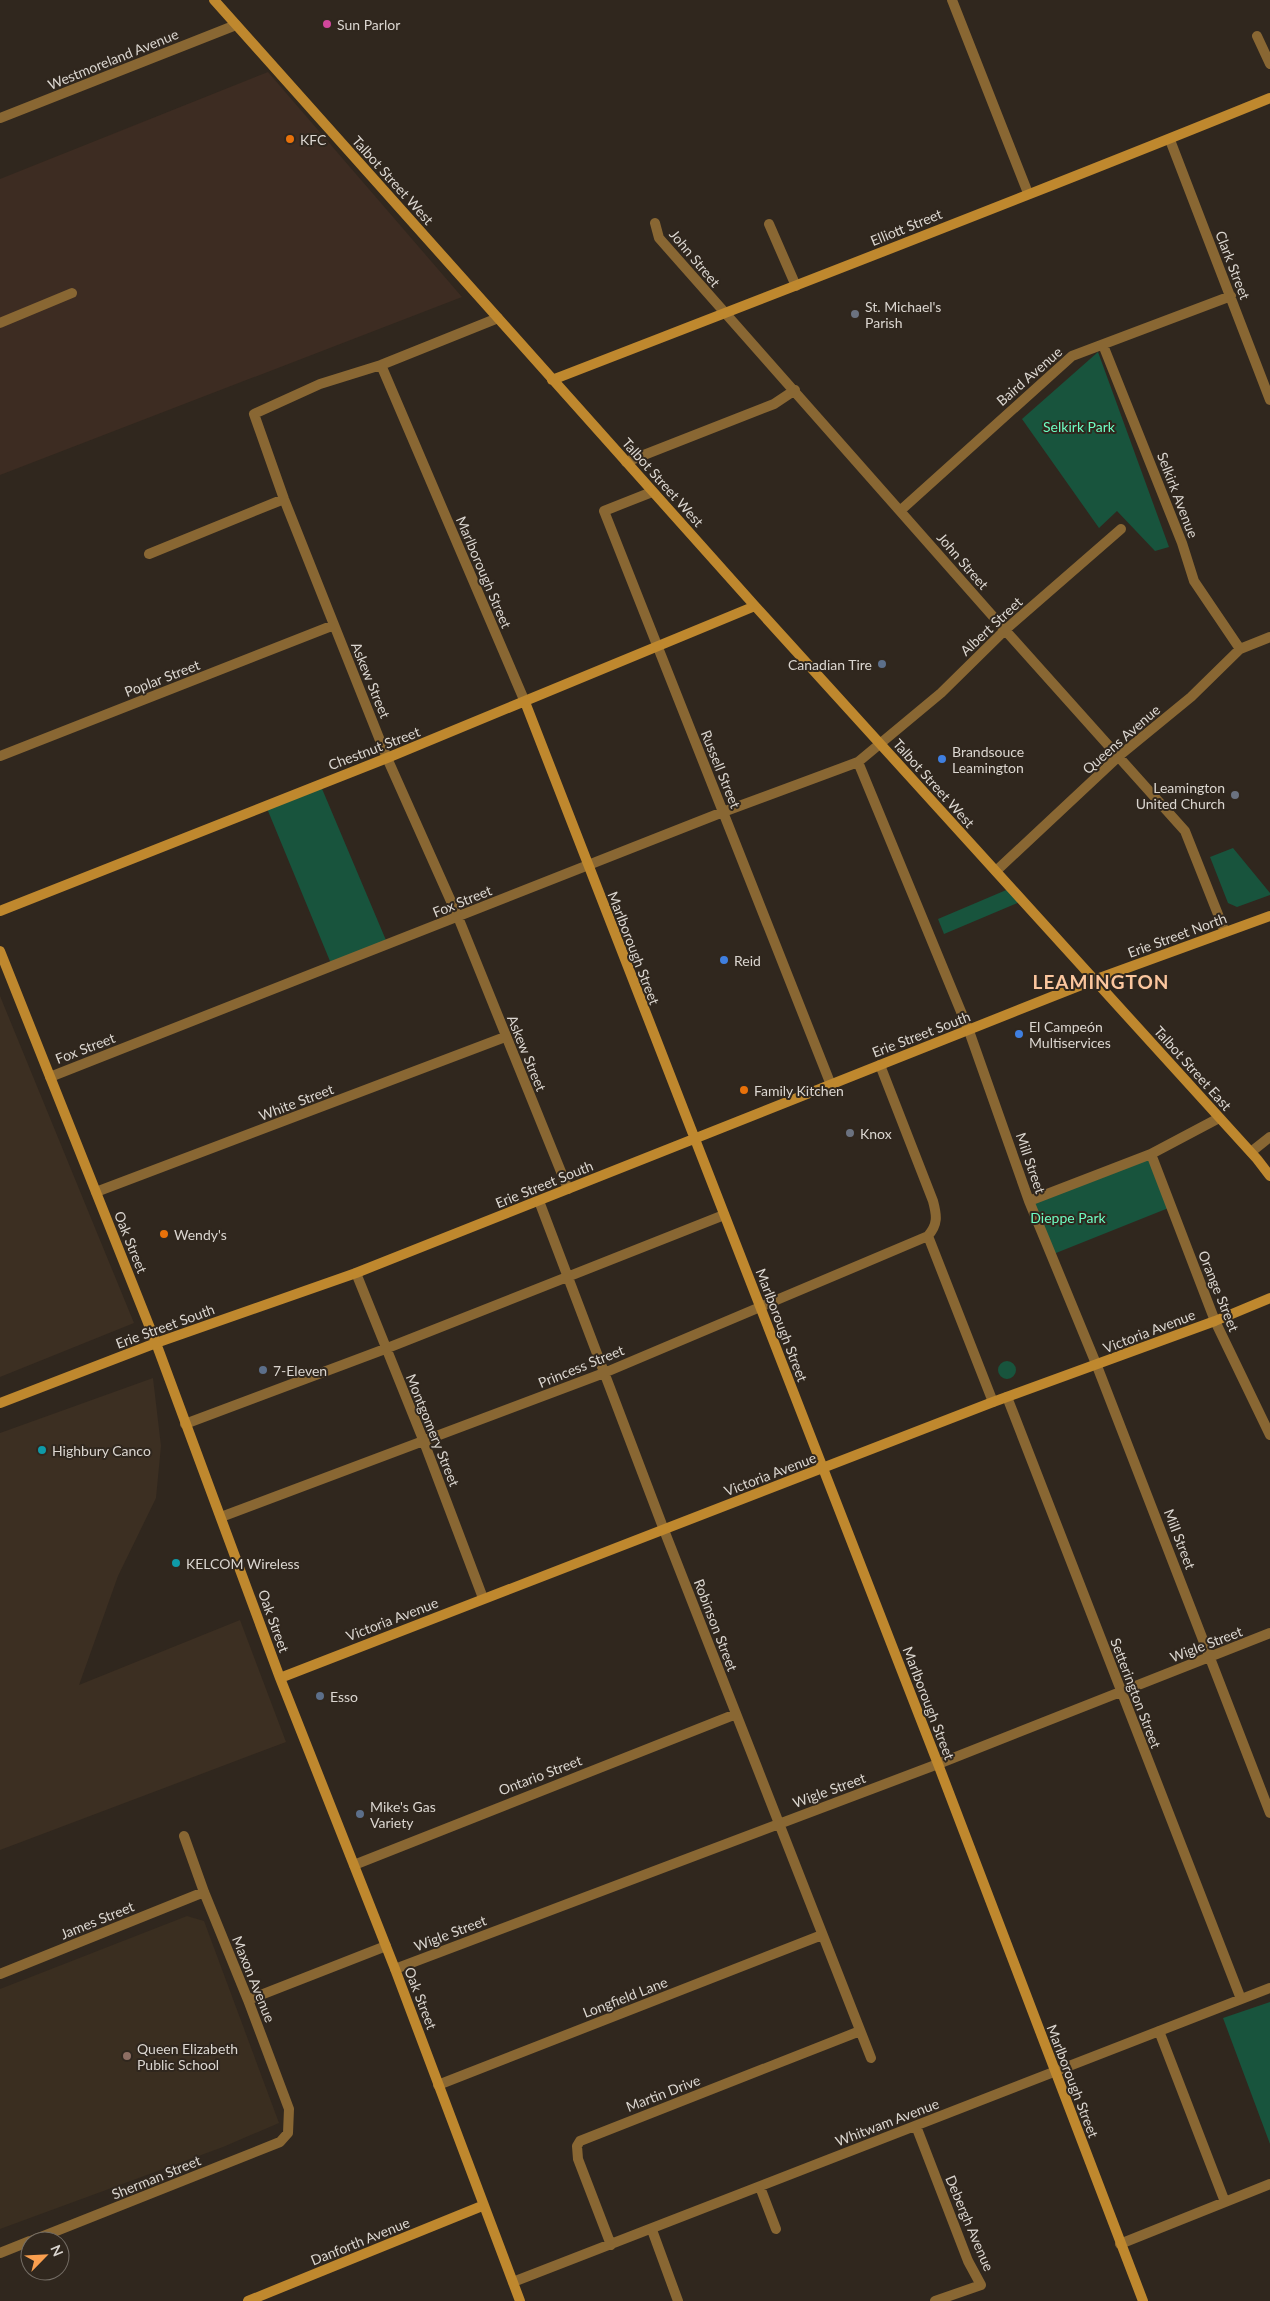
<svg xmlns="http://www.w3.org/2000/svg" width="1270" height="2301" font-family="Lato,sans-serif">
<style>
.commercial{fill:#3d2c22}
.built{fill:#3c2f22}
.education{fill:#3a2e20}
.green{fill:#18543d}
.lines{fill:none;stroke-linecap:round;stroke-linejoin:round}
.street{stroke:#896733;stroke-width:10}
.secondary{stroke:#bf882e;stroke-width:10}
.hotel-dot{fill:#d1479c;stroke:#30271e;stroke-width:2}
.food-dot{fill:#e8710a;stroke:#30271e;stroke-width:2}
.worship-dot{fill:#6b7280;stroke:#30271e;stroke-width:2}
.service-dot{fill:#5c6f8a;stroke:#30271e;stroke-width:2}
.shop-dot{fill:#3f7fe0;stroke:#30271e;stroke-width:2}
.culture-dot{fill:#0f9aa8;stroke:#30271e;stroke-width:2}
.education-dot{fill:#8d6e63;stroke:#30271e;stroke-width:2}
.labels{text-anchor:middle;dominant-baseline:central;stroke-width:4;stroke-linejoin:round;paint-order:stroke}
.poi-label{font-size:14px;fill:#dbd6d0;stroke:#30271e;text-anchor:start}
.street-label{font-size:14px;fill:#dbd6d0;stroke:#30271e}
.park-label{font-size:14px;fill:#6efec3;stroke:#30271e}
.district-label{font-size:19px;font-weight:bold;letter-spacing:1px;fill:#fbc69e;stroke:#30271e}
</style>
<rect width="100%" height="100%" fill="#30271e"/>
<path class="commercial" d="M268 72 462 297 0 475V179Z"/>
<path class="built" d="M0 996 134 1323 0 1377Z
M153 1378 161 1446 156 1498 118 1576 79 1685 240 1620 286 1742 0 1850V1433Z"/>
<path class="education" d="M187 1916 204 1921 279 2123 223 2147 0 2229V1989Z"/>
<path class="green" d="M1098 352 1169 547 1155 551 1117 511 1099 528 1022 419Z
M320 784 388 945 332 966 266 806Z
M1233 848 1270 893V895L1237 907 1228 903 1210 857Z
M1011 888 1022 901 944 934 938 919Z
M1151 1154 1171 1207 1051 1255 1029 1201Z
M998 1370a9 9 0 1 1 18 0a9 9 0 1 1-18 0Z
M1270 2002V2144L1223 2018Z"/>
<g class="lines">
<path class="street" d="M952 0 1028 193
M1257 36 1270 64
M0 118 236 25
M1170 140 1270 400
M655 223 659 238 1005 630 1185 831 1225 932
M769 224 796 286
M498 318 381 365 320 384 254 414 284 499 387 758 458 917 568 1189
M0 323 72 293
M1103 345 1182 543 1194 581 1240 649
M381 365 525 702
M626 462 774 404 795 390
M652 492 604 511 831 1085
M901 510 1072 356 1231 296
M149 554 284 499
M0 756 334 625
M858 762 969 1031 1029 1201 1097 1366 1270 1813
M996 871 1119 756 1191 697 1240 649 1270 637
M50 1077 723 812 858 762 941 693 1005 630 1121 529
M1251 1152 1270 1137
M1151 1154 1215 1321 1270 1435
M96 1192 505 1037
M539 1201 664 1530 871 2058
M1029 1201 1151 1154 1219 1118
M928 1236 993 1402
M356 1273 424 1442 483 1598
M1007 1397 1241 1999
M185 1424 385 1349 724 1215
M221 1517 604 1373 928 1236C938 1224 937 1216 933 1201L880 1065
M354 1865 736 1714
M395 1969 938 1764 1270 1633
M0 1974 204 1892
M248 2000 386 1946
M1159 2031 1225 2202
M438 2085 822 1935
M916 2126 968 2261 981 2285 935 2301
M760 2187 776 2229
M652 2230 678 2301
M31 2241 280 2142 288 2133 289 2109 248 2000 204 1892 184 1836
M1120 2244 1270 2184
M611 2245 578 2159 577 2146 580 2141 860 2031
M0 2253 30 2241
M513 2282 1270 1988"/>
<path class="secondary" d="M214 0 755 606 1257 1159 1270 1176
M552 380C792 287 1032 195 1270 98
M525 702 938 1764 1143 2301
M0 911 387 758 755 606
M0 951 156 1343 280 1678 395 1969 520 2301
M0 1403 156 1343 356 1273 1094 980 1270 916
M280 1678 993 1402 1215 1321 1270 1298
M248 2301 482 2206"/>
</g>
<circle class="hotel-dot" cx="327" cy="24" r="5"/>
<g class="food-dot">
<circle cx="290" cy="139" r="5"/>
<circle cx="744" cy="1090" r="5"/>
<circle cx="164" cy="1234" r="5"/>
</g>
<g class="worship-dot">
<circle cx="855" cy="314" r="5"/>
<circle cx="1235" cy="795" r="5"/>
<circle cx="850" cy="1133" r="5"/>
</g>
<g class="service-dot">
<circle cx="882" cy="664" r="5"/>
<circle cx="263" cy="1370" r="5"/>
<circle cx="320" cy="1696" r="5"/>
<circle cx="360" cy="1814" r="5"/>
</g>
<g class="shop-dot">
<circle cx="942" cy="759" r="5"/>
<circle cx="724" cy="960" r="5"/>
<circle cx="1019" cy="1034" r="5"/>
</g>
<g class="culture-dot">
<circle cx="42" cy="1450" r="5"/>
<circle cx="176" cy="1563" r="5"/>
</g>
<circle class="education-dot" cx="127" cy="2056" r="5"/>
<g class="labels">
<g class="poi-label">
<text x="337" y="24">Sun Parlor</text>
<text x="300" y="139">KFC</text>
<text x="865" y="306">St. Michael's<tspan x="865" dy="16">Parish</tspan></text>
<text x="872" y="664" text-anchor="end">Canadian Tire</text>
<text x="952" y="751">Brandsouce<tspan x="952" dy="16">Leamington</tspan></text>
<text x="1225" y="787" text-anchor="end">Leamington<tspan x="1225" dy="16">United Church</tspan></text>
<text x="734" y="960">Reid</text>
<text x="1029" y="1026">El Campeón<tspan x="1029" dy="16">Multiservices</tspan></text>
<text x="754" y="1090">Family Kitchen</text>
<text x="860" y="1133">Knox</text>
<text x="174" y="1234">Wendy's</text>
<text x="273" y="1370">7-Eleven</text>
<text x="52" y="1450">Highbury Canco</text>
<text x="186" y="1563">KELCOM Wireless</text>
<text x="330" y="1696">Esso</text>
<text x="370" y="1806">Mike's Gas<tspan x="370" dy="16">Variety</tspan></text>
<text x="137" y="2048">Queen Elizabeth<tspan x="137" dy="16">Public School</tspan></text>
</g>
<g class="street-label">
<text transform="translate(113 59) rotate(-22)">Westmoreland Avenue</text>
<text transform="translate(393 180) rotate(48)">Talbot Street West</text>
<text transform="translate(906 227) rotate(-22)">Elliott Street</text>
<text transform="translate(695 258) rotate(50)">John Street</text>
<text transform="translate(1233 265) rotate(69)">Clark Street</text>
<text transform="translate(1029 376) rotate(-41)">Baird Avenue</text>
<text transform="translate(663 482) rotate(48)">Talbot Street West</text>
<text transform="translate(1178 495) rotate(69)">Selkirk Avenue</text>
<text transform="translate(963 561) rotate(49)">John Street</text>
<text transform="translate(484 572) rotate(67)">Marlborough Street</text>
<text transform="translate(991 626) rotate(-43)">Albert Street</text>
<text transform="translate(162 678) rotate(-21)">Poplar Street</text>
<text transform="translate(371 680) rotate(68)">Askew Street</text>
<text transform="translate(1121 739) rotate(-41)">Queens Avenue</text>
<text transform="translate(374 748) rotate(-21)">Chestnut Street</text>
<text transform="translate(721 769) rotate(68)">Russell Street</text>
<text transform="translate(934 783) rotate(48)">Talbot Street West</text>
<text transform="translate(462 901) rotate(-22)">Fox Street</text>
<text transform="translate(1177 935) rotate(-20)">Erie Street North</text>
<text transform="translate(634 948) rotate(69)">Marlborough Street</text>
<text transform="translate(921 1034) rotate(-21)">Erie Street South</text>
<text transform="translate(85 1048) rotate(-21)">Fox Street</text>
<text transform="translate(527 1053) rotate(68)">Askew Street</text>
<text transform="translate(1193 1068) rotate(48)">Talbot Street East</text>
<text transform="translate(296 1102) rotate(-21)">White Street</text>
<text transform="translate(1031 1163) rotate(71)">Mill Street</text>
<text transform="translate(544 1184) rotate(-22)">Erie Street South</text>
<text transform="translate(131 1242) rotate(68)">Oak Street</text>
<text transform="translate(1219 1291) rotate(68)">Orange Street</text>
<text transform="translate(782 1325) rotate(69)">Marlborough Street</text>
<text transform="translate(165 1326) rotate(-20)">Erie Street South</text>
<text transform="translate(1149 1331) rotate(-21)">Victoria Avenue</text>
<text transform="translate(581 1366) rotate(-22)">Princess Street</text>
<text transform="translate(433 1430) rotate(68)">Montgomery Street</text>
<text transform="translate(770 1474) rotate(-21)">Victoria Avenue</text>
<text transform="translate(1180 1539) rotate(69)">Mill Street</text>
<text transform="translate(392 1619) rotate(-21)">Victoria Avenue</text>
<text transform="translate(274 1621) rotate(70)">Oak Street</text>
<text transform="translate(716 1625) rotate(69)">Robinson Street</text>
<text transform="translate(1206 1644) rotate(-21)">Wigle Street</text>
<text transform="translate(1136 1693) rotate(69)">Setterington Street</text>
<text transform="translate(929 1703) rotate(69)">Marlborough Street</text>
<text transform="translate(540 1775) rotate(-21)">Ontario Street</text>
<text transform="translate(829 1790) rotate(-20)">Wigle Street</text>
<text transform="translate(97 1920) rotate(-22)">James Street</text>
<text transform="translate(450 1933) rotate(-21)">Wigle Street</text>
<text transform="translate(254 1979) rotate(68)">Maxon Avenue</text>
<text transform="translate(625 1997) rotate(-21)">Longfield Lane</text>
<text transform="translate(421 1998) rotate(69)">Oak Street</text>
<text transform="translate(1073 2081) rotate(69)">Marlborough Street</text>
<text transform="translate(663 2093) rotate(-21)">Martin Drive</text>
<text transform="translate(887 2122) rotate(-21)">Whitwam Avenue</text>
<text transform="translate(156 2177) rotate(-22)">Sherman Street</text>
<text transform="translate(970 2223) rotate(67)">Debergh Avenue</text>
<text transform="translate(360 2241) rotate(-22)">Danforth Avenue</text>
</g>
<g class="park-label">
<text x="1079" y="426">Selkirk Park</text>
<text x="1068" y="1217">Dieppe Park</text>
</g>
<g class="district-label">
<text x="1101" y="981">LEAMINGTON</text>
</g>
</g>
<g transform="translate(45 2256) rotate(66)"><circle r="24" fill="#30271e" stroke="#746d65"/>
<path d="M0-4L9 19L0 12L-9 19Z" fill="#fa9f4f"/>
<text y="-8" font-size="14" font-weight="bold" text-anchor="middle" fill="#dbd6d0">N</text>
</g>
</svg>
